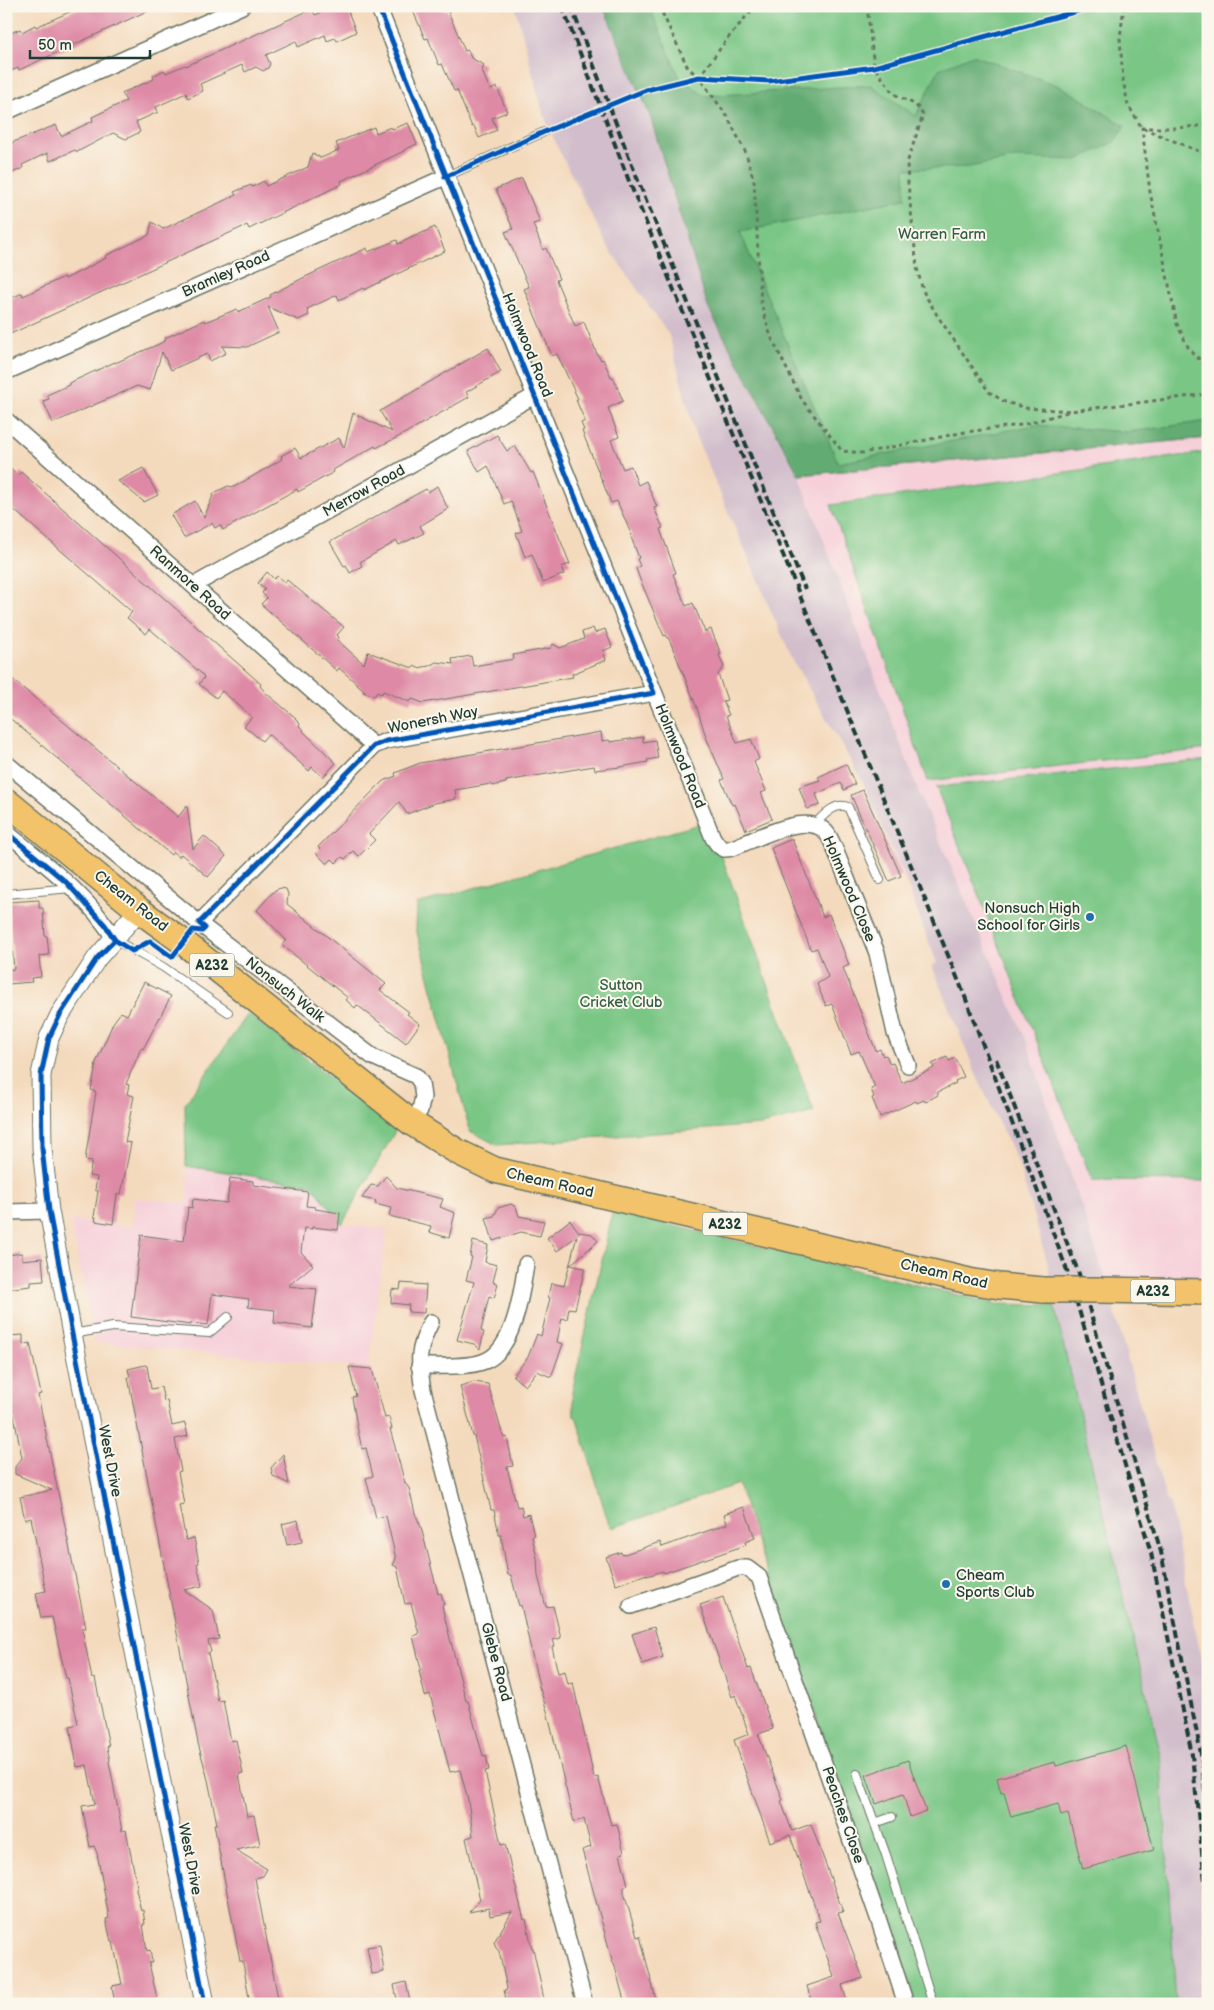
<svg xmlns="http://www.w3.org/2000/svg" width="1214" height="2010" font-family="'Balsamiq Sans',sans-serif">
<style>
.built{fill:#f6cfd9}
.industrial{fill:#d1bdcb}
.green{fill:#79c685;stroke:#4c825c}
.forest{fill:#62ab72;stroke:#407453}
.building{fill:#de89a5}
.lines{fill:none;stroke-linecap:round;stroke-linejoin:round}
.service-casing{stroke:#6a7464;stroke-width:10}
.minor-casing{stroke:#6a7464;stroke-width:18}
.tertiary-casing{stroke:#6a7464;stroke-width:21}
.trunk-casing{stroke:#6a7464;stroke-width:28}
.path{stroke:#6a7464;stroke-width:3;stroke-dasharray:4 4;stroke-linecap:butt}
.service{stroke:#fff;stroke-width:8}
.minor{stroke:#fff;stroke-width:15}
.tertiary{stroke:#fff;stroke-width:19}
.trunk{stroke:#f2c36a;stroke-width:25}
.rail{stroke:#1f3d34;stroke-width:4;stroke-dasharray:8 4;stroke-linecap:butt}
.trunk-bridge-casing{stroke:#6a7464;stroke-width:28;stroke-linecap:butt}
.trunk-bridge{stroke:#f2c36a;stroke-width:25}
.cycleway-casing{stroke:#fbf7ec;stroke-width:8}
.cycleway{stroke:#0057b8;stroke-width:5}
.poi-dot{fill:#1f6fb2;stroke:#fbf7ec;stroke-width:2}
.labels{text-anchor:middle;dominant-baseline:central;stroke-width:4;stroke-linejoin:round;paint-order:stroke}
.shield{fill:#fbf7ec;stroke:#61756b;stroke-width:1}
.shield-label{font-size:14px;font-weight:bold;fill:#1f3d34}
.park-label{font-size:15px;fill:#365f48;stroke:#fbf7ec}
.street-label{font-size:15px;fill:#1f3d34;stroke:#fbf7ec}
.poi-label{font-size:15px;fill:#1f3d34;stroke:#fbf7ec;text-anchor:end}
</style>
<rect width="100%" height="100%" fill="#fbf7ec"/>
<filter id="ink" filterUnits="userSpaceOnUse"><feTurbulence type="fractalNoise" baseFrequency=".02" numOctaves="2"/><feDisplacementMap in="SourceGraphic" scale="10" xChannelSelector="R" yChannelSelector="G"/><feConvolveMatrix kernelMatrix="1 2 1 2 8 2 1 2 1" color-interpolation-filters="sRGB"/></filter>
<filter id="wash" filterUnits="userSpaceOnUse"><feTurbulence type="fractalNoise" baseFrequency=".0096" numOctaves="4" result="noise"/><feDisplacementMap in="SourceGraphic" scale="20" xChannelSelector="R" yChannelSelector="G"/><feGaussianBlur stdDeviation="1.12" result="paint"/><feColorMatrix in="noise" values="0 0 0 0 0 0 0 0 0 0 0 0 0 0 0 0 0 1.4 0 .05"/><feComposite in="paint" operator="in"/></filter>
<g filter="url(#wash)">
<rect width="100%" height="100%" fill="#f4dabd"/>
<path class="built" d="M1208 438V1282L1105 1277 1026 1040 919 793 799 475Z
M248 1014 397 1128 342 1224 387 1229 368 1368 95 1342 70 1220 132 1227 135 1198 188 1203 185 1104Z"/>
<path class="industrial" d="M515 6H625L718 303 799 475 919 793 1026 1040 1105 1277 1166 1499 1170 1504 1208 1691V2004H1176L1160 1751 1054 1305 1047 1261 1018 1163 975 1072 932 966 937 963 907 884 863 782 792 659 695 435 669 335 606 244 557 146 543 113Z"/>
<path class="green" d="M625 6H1208V438L799 475Z
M1208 452V749L928 781 831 505Z
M1208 759V1181L1092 1180 936 787Z
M707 822 718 846 814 1112 762 1125 497 1145 470 1131 416 929 417 904Z
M248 1014 397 1128 342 1224 312 1185 186 1166 185 1104Z
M613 1211 995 1304 1054 1305 1160 1751 1176 2004H916C856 1831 795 1658 738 1484L612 1528 609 1525 577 1419 574 1416 572 1392Z"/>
<path class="forest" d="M603 6H649L680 78 705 96 871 85 916 116 939 69 973 55 1062 87 1125 126 1114 142 1077 160 1016 158 969 167 905 169V199L740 232 838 463 1036 425 1128 432 1208 421V438L799 475 708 307 650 116Z"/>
<g id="blocks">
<path class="building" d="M83 6H158L19 70 18 68 6 73V35L20 29 22 32 35 25 36 27Z
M335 6H346L356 32 337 41 335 38 327 41 325 35 298 47 296 41 266 55 270 64 268 68 263 71 256 67 245 72 242 65 200 84 203 91 188 98 186 93 156 107 158 112 136 122 140 132 126 139 113 133 77 152 75 150 50 161 47 153 22 165 23 168 6 176V145L56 125 61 136 93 121 92 117 126 101 122 93 154 79 153 76 164 70 166 73 185 65 186 66 312 9 315 15Z
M411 6H442L443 11 447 9 465 51 468 50 471 58 484 65 482 71 490 90 497 87 507 112 492 118 497 130 479 138 474 126 472 127 457 90 454 91 442 64 439 65 428 38 425 39Z
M408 123 417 144 404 150V151L341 181 342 184 276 216 249 229 247 225 6 336V301L22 293 23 296 64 277 65 279 106 258 105 256 149 235 152 222 163 229 236 195 234 192 251 185 252 187 264 181 266 186 308 167 312 153 321 158 339 150 336 143 374 127 376 133 391 127 392 129Z
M522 178 540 222 533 224 543 250 546 248 559 279 556 280 575 326 584 322 597 354 601 360 603 359 611 377H613L623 401 608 408 619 437 611 440 623 469 631 466 638 485 646 481 657 507 654 508 663 528 660 529 676 573 673 574 686 606 693 603 705 632 711 629 721 654 719 655 724 667 718 674 727 700 723 701 729 715 726 716 737 743 751 739 759 759 754 762 766 791 761 793 772 819 746 830 735 804 732 805 721 780 724 779 706 737 697 708 670 641 666 635 664 636 639 577 636 568 640 566 637 559 639 558 631 537 632 536 617 501 611 503 582 431 584 430 581 423 585 421 576 400 578 399 557 354 552 356 524 289 529 287 505 232 513 229 496 189Z
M435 227 445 251 364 290 363 288 339 300 337 295 307 309 309 315 298 320 268 307 279 332 247 347 222 346 226 353 210 361 207 354 171 370 162 352 150 390 137 386 53 423 43 401 49 399 47 395 69 385V383L115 362V363L159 344 166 340 165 338 204 320 205 322 237 309 238 312 271 297 270 295 303 278 367 248 368 252 397 240 398 244Z
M488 348 501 372 466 392 469 397 400 436 376 448 375 446 333 470 334 472 323 478 298 492 297 489 223 530 220 525 215 528 212 523 184 538 171 515 195 501 204 518 214 493 228 486 234 487 274 464 282 459 281 456 295 448 301 458 339 438 344 448 353 413 392 432 380 411Z
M497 435 507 451 515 446 531 473 533 472 570 564 561 567 564 574 543 583 532 554 525 557 516 533 522 531 511 501 504 504 488 466 479 472 468 451Z
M6 465 18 476 21 472 44 492 261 684 260 686 266 693 296 718 295 719 300 724 299 726 304 730 303 731 336 763 323 777 312 767 309 771 268 734 262 741 244 726 252 717 222 691 216 698 199 684 204 678 203 675 150 629 146 634 127 618 132 612 6 503Z
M143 468 158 495 144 502 118 481Z
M437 486 448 509 420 526 424 533 399 545 397 541 360 562 362 566 350 573 346 565 344 566 330 542 426 489 428 492Z
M267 572 274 579 277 576 285 583 287 580 344 627 337 635 339 637 337 640 364 664 368 652 413 668 414 666 418 668 429 666 436 662 453 664 452 659 471 656 473 666 514 659 513 655 551 648 553 644 560 648 584 639 582 632 593 628 595 633 605 629 612 647 603 651 606 660 572 674 573 677 423 703 412 699 410 702 383 691 382 694 376 692 375 696 363 692 364 690 339 668 337 671 261 604 267 598 262 593 265 589 258 583Z
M6 674 178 817 187 806 193 849 204 836 226 856 208 877 181 854 179 857 173 852 171 855 6 715Z
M601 732 602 741 609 740 610 742 643 737V742L655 740 658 758 647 760 648 762 620 767 595 770 594 766 506 781V783L491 786V784L455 790 456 799 435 803 407 814 399 802 369 834 375 840 359 856 353 851 345 859 342 857 336 863 332 859 327 864 316 853 320 849 318 847 383 781 396 776 395 773 420 763Z
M846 764 855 784 844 790 841 783 816 794 820 805 807 809 799 787 820 780 818 777Z
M863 790 901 876 889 881 851 795Z
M792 839 823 917 829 914 844 952 849 965 843 968 876 1051 880 1049 883 1056 886 1055 890 1064 893 1063 902 1083 934 1068 932 1064 947 1057 949 1061 955 1058 964 1077 955 1081 956 1083 938 1092V1095L925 1102 924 1100 917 1103 916 1101 880 1117 872 1098 874 1097 871 1089 875 1087 859 1051 851 1054 832 1004 826 1006 817 984 828 977 817 948 811 950 771 848Z
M281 888 286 889 288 894 287 904 386 984 380 990 409 1012 407 1014 420 1024 406 1043 357 1005 355 1008 346 1000 348 998 282 945 286 940 257 910 275 890Z
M39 900V908H43L45 936H47L49 955 39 956 41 977 31 978 32 982 8 984 7 970 14 969 8 902Z
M144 982 171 996 143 1049 141 1048 126 1084 129 1085 127 1094 134 1096 125 1142 131 1143 121 1194H117L113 1224 95 1221 96 1217H94L98 1191 95 1190 97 1177 89 1176 92 1161 85 1160 96 1092 91 1090 96 1066 95 1065 113 1023 121 1012 127 1015Z
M386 1176 397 1188 443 1199 440 1207 455 1213 449 1238 429 1232 431 1226 389 1216 391 1208 375 1204 376 1201 362 1198 371 1185 378 1186Z
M230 1178 253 1181V1185L308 1192 306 1206 315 1207V1209L340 1213 338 1230 312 1227V1229L304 1228 301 1252 313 1265 288 1286 317 1289 312 1328 274 1323 275 1310 248 1307 249 1299 212 1294 208 1325 191 1323V1325L131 1317 141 1235 184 1241 188 1207 192 1208 193 1199 227 1203Z
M511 1204 516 1207 519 1216 544 1221 540 1236 521 1232 493 1241 486 1218 494 1216 498 1208Z
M570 1220 579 1232 592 1234 598 1241 570 1265 585 1268 575 1309 569 1308 567 1320 562 1318 557 1342 563 1344 551 1377 537 1371 525 1386 513 1376 528 1357 537 1334 541 1336 550 1298 548 1297 551 1283 564 1286 577 1236 557 1251 547 1238Z
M473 1241 488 1245 485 1262 497 1265 493 1282 498 1284 494 1298 489 1296 481 1331 484 1332 480 1349 474 1344 457 1340 474 1282 466 1280 472 1257 470 1256Z
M22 1253V1260L42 1258 44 1281 31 1282V1286L6 1289 7 1255Z
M401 1283 426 1285 424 1313 408 1312 409 1305 391 1303 392 1289 400 1290Z
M23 1335V1345L30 1343 41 1394 38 1395 86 1628H82L92 1679 95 1678 109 1746 107 1747 110 1761H109L122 1831 126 1830 137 1886 136 1889 141 1911 143 1910 145 1924H143L147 1951 150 1950 152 1962 149 1963 157 1998 156 1999 157 2004H115L112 1986 122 1984 113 1942H111L106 1919 109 1918 97 1853 94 1846 90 1847 82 1806 95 1804 87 1765 77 1767 70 1726 78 1724 68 1678H66L52 1617 41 1618 36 1593 46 1591 31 1518 25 1520 20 1497 52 1490 15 1474V1467L22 1458 12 1406 9 1396 6 1397V1344H9V1336Z
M145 1365 147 1366 151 1389 161 1387 164 1401 167 1400 172 1426 185 1423 188 1436 175 1439 181 1471 178 1472 184 1504 179 1505 186 1540 194 1538 199 1563 197 1564 202 1586 184 1590 213 1610 219 1639 208 1641 211 1652 208 1653 218 1701 223 1700 231 1741 236 1740 243 1773 239 1774 247 1816 254 1815 260 1845 236 1850 267 1869 263 1876 255 1878 279 2004H250L243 1963V1961H240L214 1824H217L208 1780 198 1743 128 1377H130L128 1369Z
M349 1367 372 1369 385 1418 389 1417 392 1429H390L405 1483 409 1488 415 1513 421 1527 438 1594 441 1593 444 1605H442L444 1615 466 1701H468L483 1756 486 1755 489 1770 485 1771 501 1845 505 1844 524 1920 526 1919 532 1948H533L545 2004H507L504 1990 507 1989 499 1951 496 1948 494 1942 512 1912 490 1916 489 1908 469 1912 480 1900 466 1838 473 1836 468 1800 460 1770 450 1772 430 1694 425 1696 419 1670 421 1669 413 1636 419 1634 411 1603 405 1604 397 1567 393 1565 396 1559 386 1516 376 1518 366 1478 373 1476 366 1448 362 1449 357 1426 352 1397 356 1396Z
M474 1382 488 1384 502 1433 504 1438 507 1437 513 1466 507 1467 517 1507 521 1506 523 1516 529 1514 534 1536H532L537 1558 538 1576 546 1607 553 1606 561 1638 553 1640 555 1646 552 1647 558 1673 565 1671 568 1684 573 1683 594 1778 598 1777 611 1825 617 1824 624 1853 620 1854 628 1885 624 1887V1893L637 1937 640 1936 657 2004H625L614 1963H613L582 1850 591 1847 584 1819 574 1822 547 1711 539 1686 521 1605 519 1606 511 1575H508L501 1535H499L494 1510H491L474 1436H473L460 1386Z
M283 1454 289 1484 273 1476 271 1468Z
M744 1507 755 1538 745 1542 746 1545 664 1573 663 1571 647 1576V1574L616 1585 606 1557 621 1552 622 1555 660 1542 662 1547 727 1524 724 1514Z
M298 1520 302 1542 287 1545 282 1524Z
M723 1597 748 1669 751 1668 773 1729 758 1734 783 1800 781 1801 792 1831 811 1824 843 1912 838 1913 863 1978 842 1985 848 2004H812L807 1986 834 1977 815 1922 820 1921 790 1835 770 1842 734 1740 749 1734 735 1695 732 1697 700 1605Z
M654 1627 663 1657 642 1664 632 1634Z
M1126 1746 1154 1850 1083 1869 1068 1814 1061 1816 1058 1804 1011 1817 1004 1792 1001 1793 997 1778 1055 1762 1056 1766Z
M908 1760 926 1811 910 1817 903 1794 876 1804 866 1775Z
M380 1945 384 1972 372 1974 367 1947Z
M406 1982 410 2002 398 2004 394 1985Z"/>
</g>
</g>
<g filter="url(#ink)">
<use href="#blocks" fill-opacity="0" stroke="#6a7464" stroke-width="1"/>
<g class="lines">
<g class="service-casing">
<path id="service" d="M445 177 544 132
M814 825C822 817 835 801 848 807L880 880
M6 894 71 888
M115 940 163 967 228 1012
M72 1334 113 1327 209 1333 228 1317
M857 1774 886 1855 933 2004
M875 1823 892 1817"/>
</g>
<g class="minor-casing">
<path id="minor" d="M378 6 713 838C716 842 718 847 724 849 730 850 737 846 742 844 763 836 800 816 821 828 828 832 831 840 834 847L877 953 895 1033 908 1065
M6 112 242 6
M6 372 445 177
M6 420 374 746
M194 585 534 396
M6 763 205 928 373 1057 416 1076 421 1083 423 1097 420 1110 412 1123
M6 832C45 864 89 896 115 940
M199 923 374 746 386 741 654 693
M6 1212 49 1211
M431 1322C417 1350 418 1360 423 1390L585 2004
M419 1366C437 1366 469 1368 485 1361 514 1350 522 1291 526 1264
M631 1606 738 1568H747L759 1577 878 1918 906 2004"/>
</g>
<g class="tertiary-casing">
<path id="tertiary" d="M139 910 97 958 60 1015 49 1038 41 1075 42 1148 49 1211 72 1334 205 2004"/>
</g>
<g class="trunk-casing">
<path id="trunk" d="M6 801 139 910 183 942 412 1123 458 1152 495 1170 969 1281 999 1286 1043 1290
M1099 1290 1208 1292"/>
</g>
<path class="path" d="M659 6 688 68 699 77 727 116 746 153 754 181 761 304 771 337 802 400 842 451 863 453 965 432 1022 425 1071 411
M867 6 874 67 894 94 916 105 923 115 907 163 908 183 917 268 923 291 937 315 989 392 1005 402 1026 408 1071 411 1208 394
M1124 6 1120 38 1123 80 1128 105 1142 128 1208 155
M699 77 728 38 755 6
M1208 125 1177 128H1142L1150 192 1177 324 1189 349 1208 368"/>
<use href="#service" class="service"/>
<use href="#minor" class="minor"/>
<use href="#tertiary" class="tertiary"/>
<use href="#trunk" class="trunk"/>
<path class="rail" d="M562 6 629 181 964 994 1068 1273 1151 1553 1192 1755 1208 1911
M571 6 637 178 805 589
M996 1059 1079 1274 1161 1552 1201 1754 1208 1823"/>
<g class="trunk-bridge-casing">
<path id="trunk-bridge" d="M1043 1290H1099"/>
</g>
<use href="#trunk-bridge" class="trunk-bridge"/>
<g class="cycleway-casing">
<path id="cycleway" d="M445 177 544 132 646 90 699 77 769 81 874 67 1096 6
M6 832 66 882 105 925 115 940 132 951 150 941 172 957 193 930 202 931 205 928 199 923 374 746 386 741 654 693 378 6
M115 940 97 958 60 1015 49 1038 41 1075 42 1148 49 1211 72 1334 205 2004"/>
</g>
<use href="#cycleway" class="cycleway"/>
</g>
</g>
<g class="poi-dot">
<circle cx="1090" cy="917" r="5"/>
<circle cx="946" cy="1584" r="5"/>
</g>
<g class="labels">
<g class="shield">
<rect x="189.5" y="953.5" width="45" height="23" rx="4"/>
<rect x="702.5" y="1212.5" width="45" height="23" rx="4"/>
<rect x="1130.5" y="1279.5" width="45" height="23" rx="4"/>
</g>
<g class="shield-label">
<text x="212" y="965">A232</text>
<text x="725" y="1224">A232</text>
<text x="1153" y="1291">A232</text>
</g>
<g class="park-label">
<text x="942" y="234">Warren Farm</text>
<text x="621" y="985">Sutton<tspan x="621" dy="17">Cricket Club</tspan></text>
</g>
<g class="street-label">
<text transform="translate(226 274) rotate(-24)">Bramley Road</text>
<text transform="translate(527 345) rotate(68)">Holmwood Road</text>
<text transform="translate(364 491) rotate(-29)">Merrow Road</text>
<text transform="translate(190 583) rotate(42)">Ranmore Road</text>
<text transform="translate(433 720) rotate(-11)">Wonersh Way</text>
<text transform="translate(680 756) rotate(68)">Holmwood Road</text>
<text transform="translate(849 889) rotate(67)">Holmwood Close</text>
<text transform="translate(131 901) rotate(38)">Cheam Road</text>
<text transform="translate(285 990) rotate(38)">Nonsuch Walk</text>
<text transform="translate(550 1183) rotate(13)">Cheam Road</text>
<text transform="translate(944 1274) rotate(13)">Cheam Road</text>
<text transform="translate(110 1461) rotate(79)">West Drive</text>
<text transform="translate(496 1662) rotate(75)">Glebe Road</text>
<text transform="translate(843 1815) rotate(71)">Peaches Close</text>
<text transform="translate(190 1859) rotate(79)">West Drive</text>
</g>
<g class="poi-label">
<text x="1080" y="908">Nonsuch High<tspan x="1080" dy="17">School for Girls</tspan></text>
<text x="956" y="1575" text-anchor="start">Cheam<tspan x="956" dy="17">Sports Club</tspan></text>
</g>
</g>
<rect width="1214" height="2010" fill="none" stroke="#fbf7ec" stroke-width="25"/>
<path d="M30 50v8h120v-8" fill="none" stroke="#1f3d34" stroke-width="2.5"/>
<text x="38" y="50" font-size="15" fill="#1f3d34" stroke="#fbf7ec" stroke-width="4" paint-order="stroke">50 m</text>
</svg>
